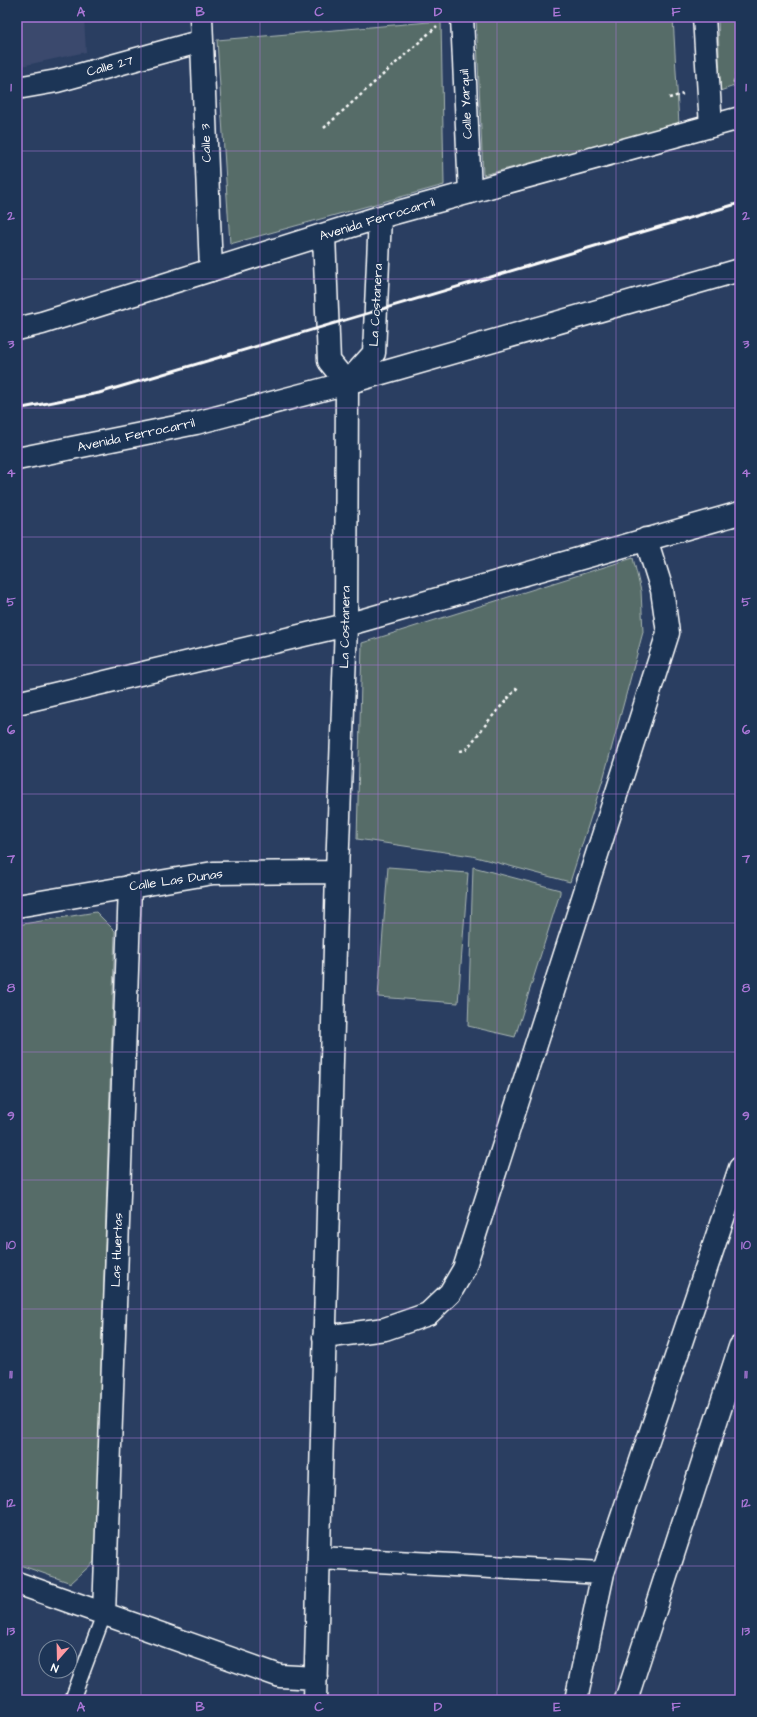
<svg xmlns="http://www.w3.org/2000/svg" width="757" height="1717" font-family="'Architects Daughter',sans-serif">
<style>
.built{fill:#3a496d}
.green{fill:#566c68;stroke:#aab6b4}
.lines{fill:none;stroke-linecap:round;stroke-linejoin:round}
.lane-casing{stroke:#fff;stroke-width:17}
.street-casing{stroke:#fff;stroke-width:25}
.secondary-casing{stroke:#fff;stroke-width:25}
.path{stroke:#fff;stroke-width:2.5;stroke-dasharray:3 3;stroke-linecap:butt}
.lane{stroke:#1d3557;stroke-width:14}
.street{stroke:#1d3557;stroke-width:22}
.secondary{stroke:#1d3557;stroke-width:22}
.rail{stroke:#fff;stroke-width:3}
.grid{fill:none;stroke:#a976d5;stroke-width:1;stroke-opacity:0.55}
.labels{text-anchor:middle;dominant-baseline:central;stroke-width:3.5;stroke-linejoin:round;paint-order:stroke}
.street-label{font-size:13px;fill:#fff;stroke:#1d3557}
.neatline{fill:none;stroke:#a976d5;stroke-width:1.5}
.grid-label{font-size:13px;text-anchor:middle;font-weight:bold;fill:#a976d5}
</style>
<rect width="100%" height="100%" fill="#2a3e61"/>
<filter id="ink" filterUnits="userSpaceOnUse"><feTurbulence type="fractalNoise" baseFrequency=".025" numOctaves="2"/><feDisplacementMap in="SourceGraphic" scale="8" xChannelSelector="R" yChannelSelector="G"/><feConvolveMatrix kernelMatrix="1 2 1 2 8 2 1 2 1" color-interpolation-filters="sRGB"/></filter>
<g filter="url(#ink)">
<path class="built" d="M17 17H84L86 52 17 67Z"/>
<path class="green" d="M476 17H673L679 125 483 175Z
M718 17H740V84L720 91Z
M441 21 444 185 230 244 217 40Z
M633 558 641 591 643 632 604 776 570 882 472 856 357 839 362 643Z
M388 867 468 873 458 1003 378 997Z
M473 867 560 890V893L515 1037 468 1026Z
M96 912 115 931 95 1561 71 1583 17 1564V925Z"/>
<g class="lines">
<g class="lane-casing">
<path id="lane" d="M72 1700 104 1614"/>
</g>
<g class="street-casing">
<path id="street" d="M201 17 211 270
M462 17 470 192
M704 17 711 126
M17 88 57 81 202 41
M17 703 346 625 740 513
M17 906 213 873 337 872
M324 1337 385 1329 428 1314 450 1293 464 1269 668 633 662 590 646 539
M319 1558 603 1573
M17 1583 280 1676 316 1678
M104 1614 130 886
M315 1700 337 872 346 625 347 383 740 270
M576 1700 603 1573 740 1168
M626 1700 740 1347"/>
</g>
<g class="secondary-casing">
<path id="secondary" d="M324 235 329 361 347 383
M17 329 42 323 380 217 740 118
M347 383 374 353 380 217
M17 459 196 423 347 383"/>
</g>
<path class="path" d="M735 76 740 68
M733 82 740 80
M669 98 683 94
M324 128 437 26
M460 751 466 750 490 719 518 687"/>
<use href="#lane" class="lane"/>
<use href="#street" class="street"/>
<use href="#secondary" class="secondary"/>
<path class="rail" d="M17 409 99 393 740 203"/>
</g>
</g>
<path class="grid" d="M141 17V1700M260 17V1700M378 17V1700M497 17V1700M616 17V1700M17 151H740M17 279H740M17 408H740M17 537H740M17 665H740M17 794H740M17 923H740M17 1052H740M17 1180H740M17 1309H740M17 1438H740M17 1566H740"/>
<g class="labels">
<g class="street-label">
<text transform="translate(110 66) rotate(-15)">Calle 27</text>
<text transform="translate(466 104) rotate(-93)">Calle Yarquil</text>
<text transform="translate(206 143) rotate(-92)">Calle 3</text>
<text transform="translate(377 219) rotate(-17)">Avenida Ferrocarril</text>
<text transform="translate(376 305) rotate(-87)">La Costanera</text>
<text transform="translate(136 435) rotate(-12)">Avenida Ferrocarril</text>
<text transform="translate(345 627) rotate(-89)">La Costanera</text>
<text transform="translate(176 880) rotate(-8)">Calle Las Dunas</text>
<text transform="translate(117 1250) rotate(-88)">Las Huertas</text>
</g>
</g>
<rect width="757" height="1717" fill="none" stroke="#1d3557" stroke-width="44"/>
<g transform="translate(58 1659) rotate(200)"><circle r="19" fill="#1d3557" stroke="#77869a"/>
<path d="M0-3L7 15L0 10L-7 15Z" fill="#ff9aa2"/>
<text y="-6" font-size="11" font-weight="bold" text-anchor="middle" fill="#ffffff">N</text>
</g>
<rect x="22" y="22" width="713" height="1673" class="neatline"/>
<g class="grid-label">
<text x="81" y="16">A</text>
<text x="200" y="16">B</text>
<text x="319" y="16">C</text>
<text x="438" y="16">D</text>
<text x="557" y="16">E</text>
<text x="676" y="16">F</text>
<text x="11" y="91">1</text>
<text x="746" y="91">1</text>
<text x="11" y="220">2</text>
<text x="746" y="220">2</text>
<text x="11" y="348">3</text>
<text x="746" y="348">3</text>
<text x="11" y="477">4</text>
<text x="746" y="477">4</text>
<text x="11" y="606">5</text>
<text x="746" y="606">5</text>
<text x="11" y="734">6</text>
<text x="746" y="734">6</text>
<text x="11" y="863">7</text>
<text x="746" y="863">7</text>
<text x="11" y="992">8</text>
<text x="746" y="992">8</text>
<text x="11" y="1120">9</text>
<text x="746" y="1120">9</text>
<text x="11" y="1249">10</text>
<text x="746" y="1249">10</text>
<text x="11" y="1378">11</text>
<text x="746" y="1378">11</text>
<text x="11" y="1507">12</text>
<text x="746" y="1507">12</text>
<text x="11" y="1635">13</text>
<text x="746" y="1635">13</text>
<text x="81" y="1711">A</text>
<text x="200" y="1711">B</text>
<text x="319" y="1711">C</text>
<text x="438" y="1711">D</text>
<text x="557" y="1711">E</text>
<text x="676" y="1711">F</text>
</g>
</svg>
